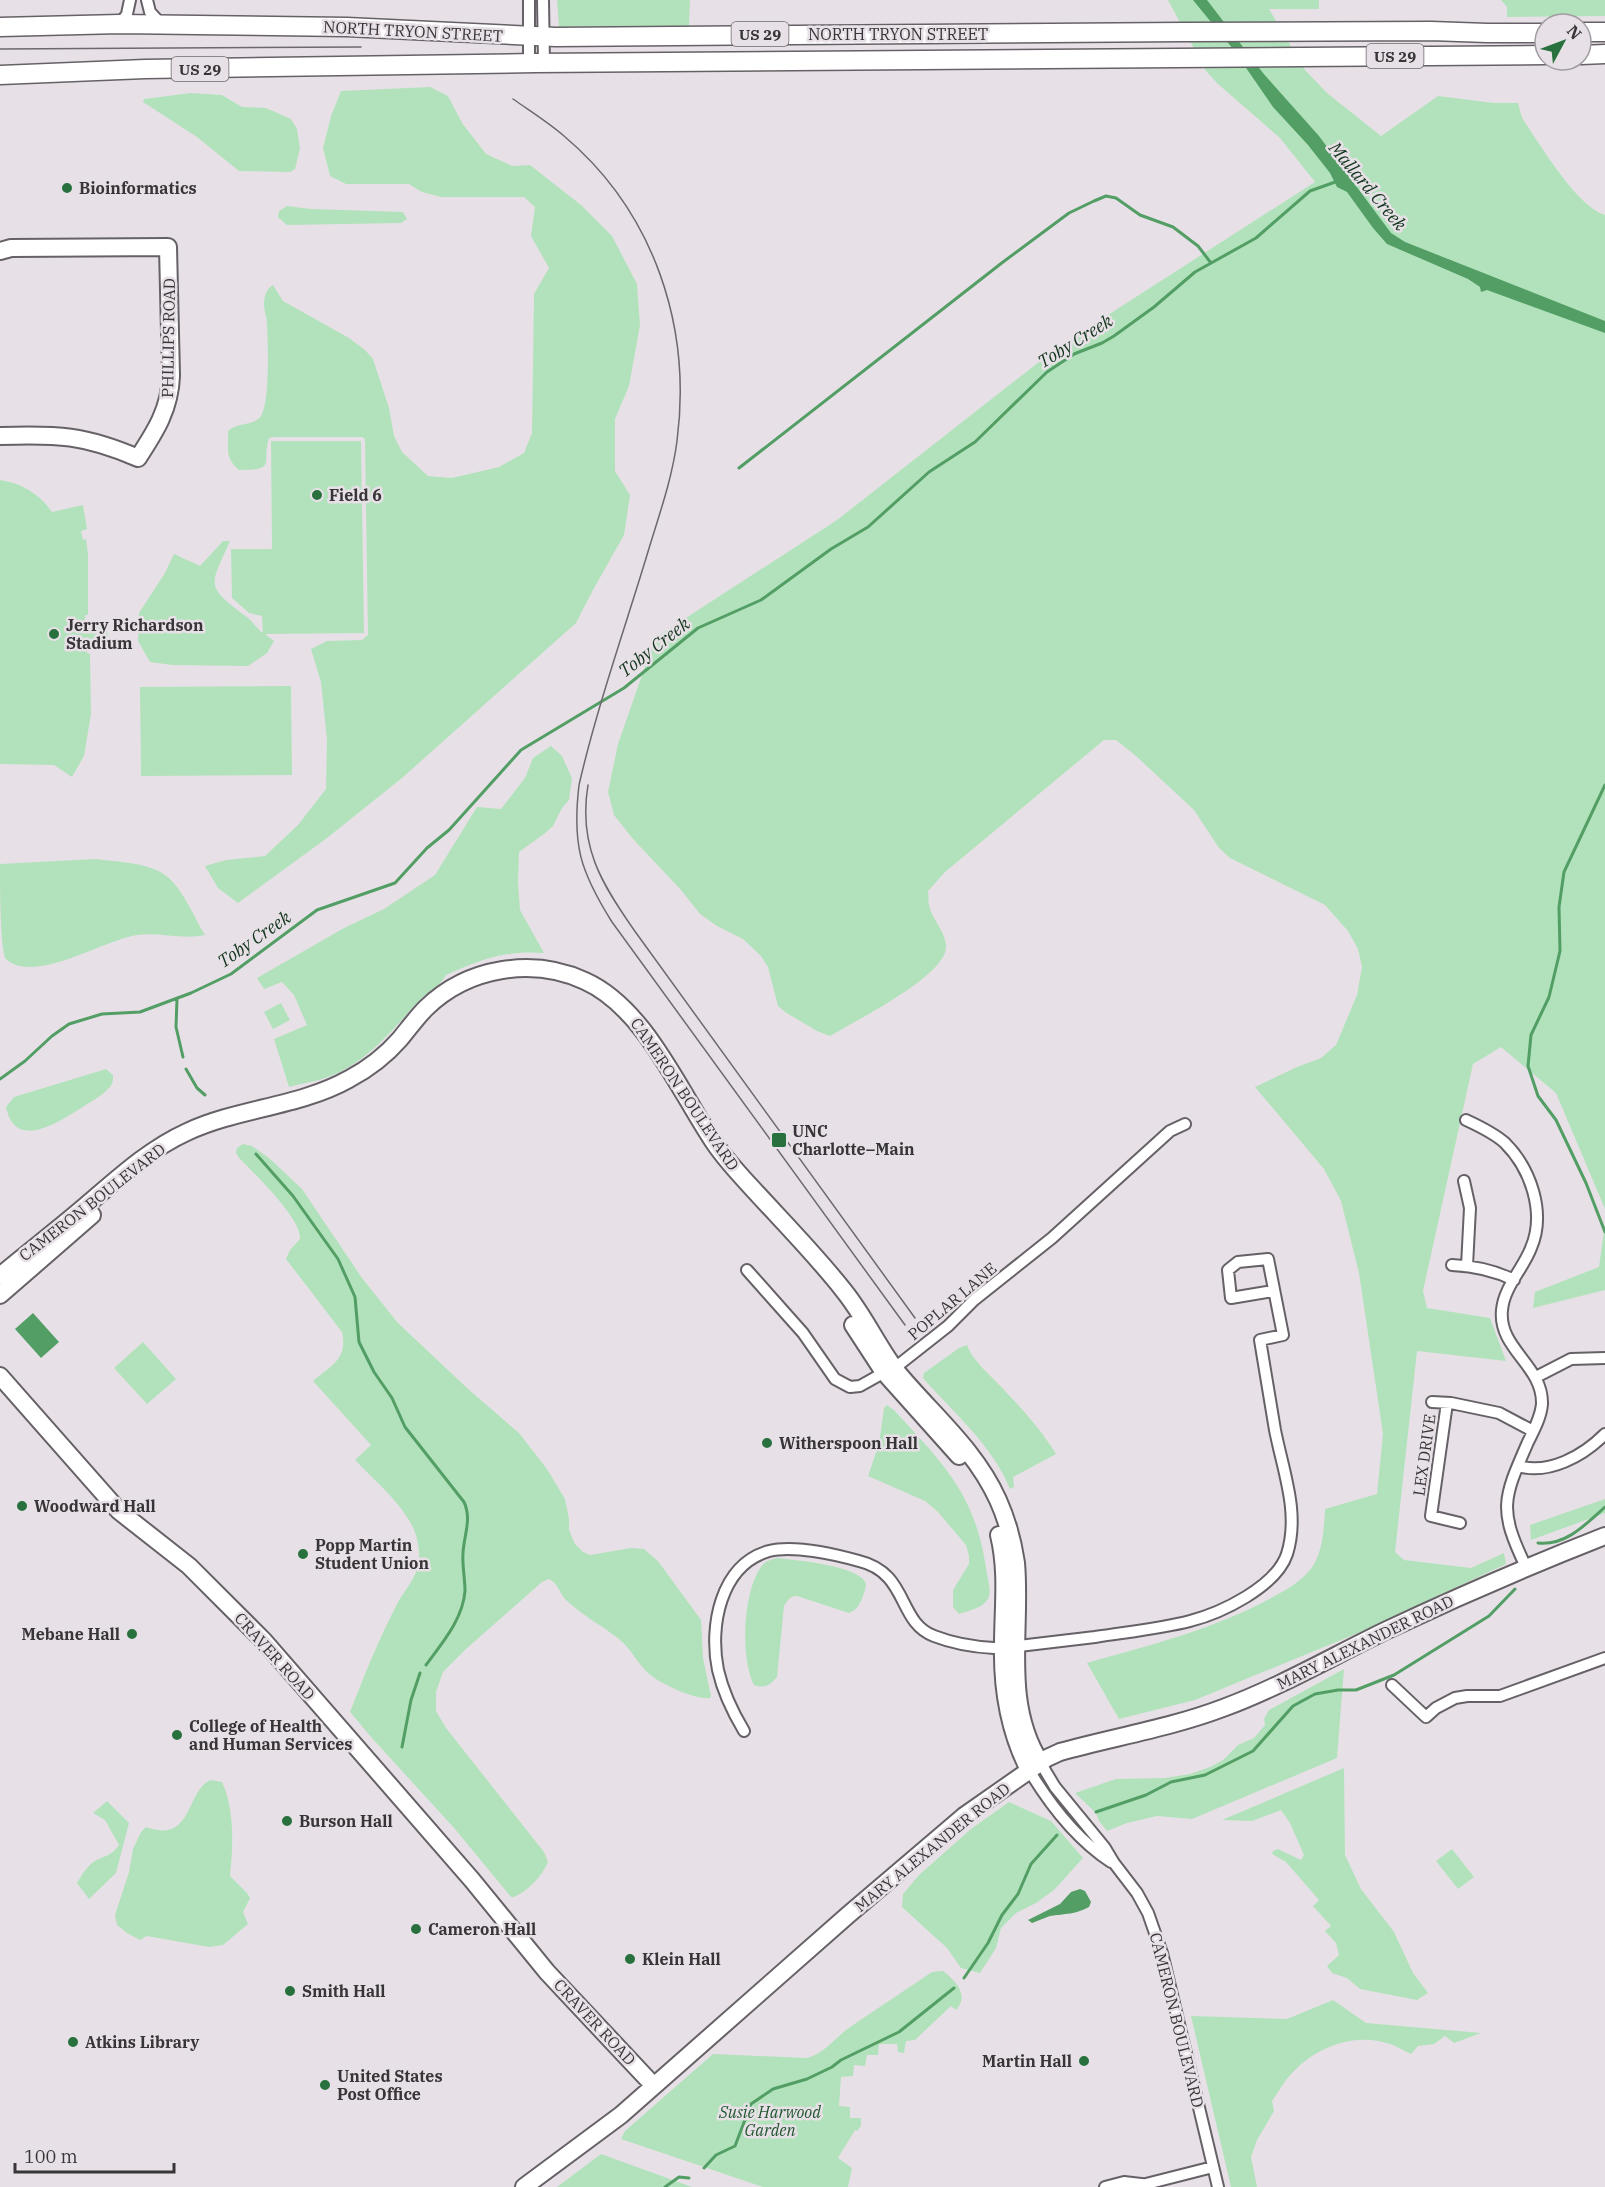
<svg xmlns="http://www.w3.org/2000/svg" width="1605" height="2187" font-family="'IBM Plex Serif',serif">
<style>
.green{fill:#b2e2bb}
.water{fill:#529e65}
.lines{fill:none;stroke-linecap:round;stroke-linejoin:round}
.stream{stroke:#529e65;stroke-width:3}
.street-casing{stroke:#666166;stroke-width:14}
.secondary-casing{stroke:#666166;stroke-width:20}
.primary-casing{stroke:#666166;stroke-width:21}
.street{stroke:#fff;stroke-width:10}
.secondary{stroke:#fff;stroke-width:16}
.primary{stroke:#fff;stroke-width:18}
.tram{stroke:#6c686c;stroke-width:1.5}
.poi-dot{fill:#28713e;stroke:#e7e1e7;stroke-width:2}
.labels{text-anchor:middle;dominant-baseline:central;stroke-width:5;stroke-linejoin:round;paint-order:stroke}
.shield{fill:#e7e1e7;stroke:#6c696c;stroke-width:1.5}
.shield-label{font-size:15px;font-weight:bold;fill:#373537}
.street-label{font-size:16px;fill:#373537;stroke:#e7e1e7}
.poi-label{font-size:16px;font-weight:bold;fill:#373537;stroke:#e7e1e7;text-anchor:start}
.park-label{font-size:16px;font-style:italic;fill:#205730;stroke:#e7e1e7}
.water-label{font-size:18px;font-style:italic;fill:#15361e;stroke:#e7e1e7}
</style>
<rect width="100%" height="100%" fill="#e7e1e7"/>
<path class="green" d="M557 0H690L689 26 559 27Z
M1168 0H1319V9H1269L1305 70 1327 93 1381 136 1438 96 1494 103H1518L1522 118C1540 144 1576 206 1605 215V1209L1556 1093 1501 1047 1473 1064 1423 1291 1427 1308 1490 1318 1506 1361 1417 1351 1395 1552 1404 1560 1471 1568 1504 1553 1506 1564 1358 1633 1195 1700 1119 1719 1087 1663C1151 1645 1215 1629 1273 1597 1286 1590 1300 1582 1310 1570 1323 1554 1324 1529 1325 1509L1377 1494 1383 1434 1359 1273 1341 1201 1324 1169 1255 1087 1297 1067 1321 1058 1336 1045 1357 995 1362 967 1358 949 1348 931 1325 905 1230 858 1219 848 1194 810 1136 756 1116 740H1104L945 872 928 891C929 896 928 901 929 905 932 920 947 933 946 948 944 977 855 1021 830 1036L817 1031 785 1012 778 1006 768 967 761 956 743 939 717 926 700 914 681 890 633 839 614 815 608 792 618 744 655 638 837 520 1058 347 1315 182 1280 138 1218 84 1206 71Z
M1501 0H1605V16L1507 17V7Z
M430 87 448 96 462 123 486 154 512 166 530 165 581 205 612 236 637 284 640 325 629 386 615 419V471L630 495 624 535 593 590 576 623 402 778 327 838 238 903 218 888 205 866 226 860 265 856 298 825 326 789 327 740 321 682 311 649 327 641 362 640 368 635 365 439 362 437H273L269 438C261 463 278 470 239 470 224 457 229 449 228 431 237 422 254 426 261 416 270 402 268 342 267 324 267 317 264 311 264 305 264 297 266 289 273 285L283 301 349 338 365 350 373 359 389 408 394 436 402 452 428 476 452 478 499 467 524 453 532 433 534 294 549 268 531 236 535 207 524 197H441L422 192 409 184H346L330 176 323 148 331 116 341 91Z
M191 93 222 95 242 107 266 108 291 119 297 129 300 148 295 169 290 172 239 171 197 137 143 102 144 99Z
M287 206 311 209 403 212 407 219 401 223 287 225 278 217 279 211Z
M271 441H361L364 633 265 634 274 641 267 653 248 666 172 665 150 662 138 641 139 613 165 573 174 554 200 566 223 541H230C210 587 204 585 247 617 253 622 257 629 263 633L262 616 249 613 232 598 231 549H272Z
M0 480C21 483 40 494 52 512L83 505 87 529 81 531 83 540 86 539 88 555V615H85V624H107L108 645H87V653L90 654 91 714 84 756 72 777 54 765 0 764Z
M291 686 292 775 141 776 140 687Z
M551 746 562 756 572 778 569 800 562 808 553 826 544 834 519 852 518 882 520 910 544 953C505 950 480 960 446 975 440 987 426 993 417 1003 391 1031 369 1060 333 1075 320 1081 303 1083 289 1087L274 1039 307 1025 294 995 282 982 264 989 257 978 344 928 384 909 435 875 477 807 501 809 525 778 533 758Z
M96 859C117 862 143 862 162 873 182 885 193 916 205 935 182 940 160 932 137 935 103 940 34 985 6 959 0 950 0 880 0 864Z
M281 1003 290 1020 273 1029 264 1012Z
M106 1069 113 1075C113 1080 113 1084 109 1088 101 1097 88 1103 78 1110 55 1124 15 1150 6 1107L14 1097Z
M243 1144 252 1146 269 1158 302 1189 362 1278 397 1322 467 1388 519 1433 547 1469 565 1499 569 1519V1530L575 1544 583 1552 590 1555 631 1548 644 1549 658 1561 701 1620 703 1658 711 1696 710 1698C695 1700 661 1684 649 1674 638 1664 631 1649 619 1639 601 1625 582 1615 566 1600 559 1593 558 1583 549 1579L542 1582 466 1649 443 1672 436 1692V1711L446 1728 544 1852 548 1862C542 1876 528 1891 514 1897H511L455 1829 371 1737 350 1712C364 1676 378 1641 396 1606 403 1591 416 1580 419 1562 420 1553 418 1539 414 1530 404 1505 374 1480 355 1460L371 1445 313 1381C332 1365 348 1359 342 1332L286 1259 290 1250 300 1239C302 1219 254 1173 239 1158L236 1153 237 1148Z
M1605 1224V1290L1533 1308 1535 1292 1599 1267Z
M143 1342 176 1379 147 1404 114 1368Z
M967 1345C973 1362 994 1378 1006 1392 1025 1412 1042 1431 1056 1454L1013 1477 1014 1487 1010 1489C993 1446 953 1412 923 1378L924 1373 959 1348Z
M887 1405 895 1411C943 1464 975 1493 986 1568 987 1576 992 1591 988 1599 983 1608 968 1611 959 1614L953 1607V1590L969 1564V1556L966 1545 938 1512 925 1501 868 1476 879 1444 884 1408Z
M1605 1499V1513L1531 1540 1530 1525Z
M777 1558C796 1560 849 1565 863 1579 868 1584 865 1590 863 1596 860 1604 857 1610 849 1613L797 1596C790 1596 788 1600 784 1606L777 1677C770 1685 765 1689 754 1685 740 1658 743 1592 761 1567 765 1561 770 1560 777 1558Z
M1344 1669 1337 1758 1192 1819 1157 1816 1127 1823 1107 1831 1099 1821 1096 1813 1075 1793 1116 1779 1165 1778 1190 1774 1210 1767 1223 1760 1238 1745 1254 1738 1265 1725 1264 1719 1269 1710Z
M1344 1768 1345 1855 1361 1889 1394 1932 1413 1973 1428 1993 1417 2000 1360 1989 1347 1978 1332 1973 1327 1966 1339 1955 1336 1943 1325 1931 1331 1926 1313 1906 1319 1900 1286 1862 1272 1854 1273 1851 1278 1849 1301 1860 1304 1855 1290 1823 1281 1810 1252 1821 1222 1820Z
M210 1780 222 1782C235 1810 233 1847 230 1876L247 1893 250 1898 243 1912 248 1924 223 1945 209 1947 147 1936 140 1940 127 1933 117 1925 115 1915 129 1872 133 1849 141 1832 146 1827C193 1844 185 1793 210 1780Z
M107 1801 129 1823 116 1873 89 1899 77 1883C81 1876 86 1868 92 1863 103 1855 110 1858 119 1845L105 1820 93 1813Z
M1009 1802 1051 1821 1083 1858 1054 1890 1036 1903 1016 1913 1001 1928 996 1948 980 1973 961 1968 947 1948 902 1907 903 1894 919 1875 971 1829Z
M1452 1849 1474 1877 1458 1889 1436 1861Z
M943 1971C955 1980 970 1995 956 2010L951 2006 915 2040 906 2041 904 2053 898 2052 897 2044H879L878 2055H867L865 2066 854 2065 853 2076 841 2077 839 2106 850 2107V2118H861V2126L857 2131 855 2130 838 2158 852 2168 848 2187H763L621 2139 625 2131 713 2054 807 2058C827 2052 836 2036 853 2025 879 2007 906 1990 932 1972Z
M1333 2000 1366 2023 1481 2033 1454 2043 1445 2036 1434 2044 1418 2046 1411 2054C1404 2051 1397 2046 1390 2044 1356 2032 1318 2046 1294 2071 1285 2080 1279 2091 1272 2101L1274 2111 1257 2140 1251 2157 1257 2187H1231L1191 2016 1287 2019Z
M601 2154 692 2187H557Z"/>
<path class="water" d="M1193 0H1207L1263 73 1319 136 1391 233 1405 242 1605 321V333L1487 290 1481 292 1480 287 1468 279 1387 244 1373 228 1347 192 1337 187 1330 173 1308 145 1273 107 1233 49Z
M33 1313 59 1342 41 1358 15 1329Z
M1080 1889 1085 1891 1091 1902 1089 1907C1077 1914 1064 1914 1050 1916 1044 1918 1038 1921 1032 1923L1028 1920 1060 1904 1071 1892Z"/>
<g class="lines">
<path class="stream" d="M739 468 1003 262 1069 213 1094 201 1106 196 1116 198 1140 215 1173 227 1198 246 1211 263
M1605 785 1564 872 1559 907 1560 951 1549 997 1531 1035 1528 1066 1538 1096 1556 1120 1586 1183 1605 1232
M177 999 176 1027 183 1057
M186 1069 197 1088 205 1095
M0 1079 25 1061 52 1036 69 1024 102 1014 140 1012 191 993 231 974 317 910 395 883 427 848 449 830 521 750 624 688 698 628 761 600 831 549 868 527 929 472 975 442 1047 372 1074 354 1102 343 1114 336 1154 307 1195 272 1256 238 1310 191 1338 181
M256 1154 293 1196 338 1259 355 1297 359 1342 374 1372 392 1398 405 1427 464 1502C472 1519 464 1535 463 1553 462 1565 465 1578 465 1591 463 1619 442 1643 426 1665
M1538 1543C1566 1546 1586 1524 1605 1507
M402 1747 411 1700 420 1673
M1096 1812 1146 1795 1171 1782 1205 1775 1253 1751 1293 1706 1315 1694 1338 1690H1356L1394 1675 1489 1616 1515 1589
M964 1978 988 1943 1002 1915 1018 1894 1031 1864 1057 1835
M704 2168 716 2155 735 2146 751 2104 773 2089 807 2079 832 2067 841 2060 899 2032 954 1988
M665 2187 679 2177 689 2178"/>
<g class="street-casing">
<path id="street" d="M147 0 150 12 161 24
M529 0V63
M543 0 544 63
M120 24 127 14 130 0
M1466 1120C1479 1126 1494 1133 1505 1143 1531 1169 1546 1213 1531 1248 1523 1269 1504 1287 1502 1310 1498 1349 1543 1365 1542 1404 1541 1417 1534 1430 1528 1442 1503 1499 1498 1509 1526 1567
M1464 1181 1470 1208 1467 1266
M1452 1265C1474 1266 1494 1270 1514 1280
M747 1270 803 1333 835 1379 850 1387 860 1386 901 1363 948 1326 974 1300 1052 1238 1170 1131 1185 1124
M1536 1377 1571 1359 1605 1358
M1432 1402 1451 1403 1499 1413 1533 1431
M1447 1403 1431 1516 1460 1523
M1518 1466C1549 1475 1583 1456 1605 1434
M1392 1685 1426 1717 1436 1708 1455 1698 1467 1696H1500L1605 1658
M744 1731C732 1711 723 1692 718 1670 709 1627 720 1565 769 1551 793 1545 834 1554 859 1561 909 1573 897 1622 934 1636 952 1643 975 1647 994 1648 1002 1648 1011 1647 1019 1646 1044 1643 1069 1640 1095 1637 1126 1632 1159 1629 1190 1621 1221 1613 1276 1587 1287 1554 1300 1513 1283 1471 1275 1430 1270 1400 1265 1370 1260 1340L1283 1335 1268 1259 1238 1262 1228 1270 1231 1298 1273 1291
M1040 1762 1055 1787 1105 1848 1114 1863 1137 1893 1148 1913 1162 1953 1218 2187
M1029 1770C1050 1805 1076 1839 1111 1862
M1105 2187 1124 2182 1141 2184
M1134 2187 1213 2167"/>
</g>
<g class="secondary-casing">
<path id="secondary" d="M0 251 11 248 168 247 171 376C170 409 155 432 138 458 85 435 57 434 0 436
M0 1276C25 1255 51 1235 76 1214 111 1185 145 1151 187 1132 238 1108 299 1107 349 1079 368 1069 386 1055 400 1039 409 1028 417 1017 426 1008 468 967 533 957 585 981 645 1008 679 1091 715 1144 726 1160 739 1174 752 1188 783 1222 816 1255 844 1291 865 1317 878 1347 898 1373 933 1415 975 1449 998 1500 1007 1520 1013 1542 1016 1563 1022 1630 1002 1701 1040 1762
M0 1295 92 1215
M853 1325 883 1371 959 1456
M0 1376 119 1511 189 1566 264 1641 472 1880 547 1972 654 2086
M999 1535C1008 1572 1003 1608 1003 1645 1002 1688 1009 1731 1029 1770
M524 2187 621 2115 848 1915 964 1816 1047 1758 1060 1752C1114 1737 1170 1728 1223 1708 1280 1687 1333 1656 1387 1630 1459 1596 1531 1565 1605 1536"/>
</g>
<g class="primary-casing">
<path id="primary" d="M0 27 120 24 347 27 556 37 1184 32 1431 31 1487 33H1545
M1581 32H1605
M1581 55 1605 54
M0 75 145 69 535 63 1545 55"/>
</g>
<use href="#street" class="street"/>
<use href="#secondary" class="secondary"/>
<use href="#primary" class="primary"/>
<path class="tram" d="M0 49 361 47
M513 99C530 111 548 122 564 136 654 212 692 326 677 441 672 480 658 518 647 555 624 631 597 707 579 785 572 845 580 871 612 922L905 1325
M588 785C578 845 601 883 634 930L915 1318"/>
</g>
<g class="poi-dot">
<circle cx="67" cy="188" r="6"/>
<circle cx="317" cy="495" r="6"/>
<circle cx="54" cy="634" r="6"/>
<rect x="771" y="1132" width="16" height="16" rx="3"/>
<circle cx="767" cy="1443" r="6"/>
<circle cx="22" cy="1506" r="6"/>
<circle cx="303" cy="1554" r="6"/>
<circle cx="132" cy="1634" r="6"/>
<circle cx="177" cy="1735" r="6"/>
<circle cx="287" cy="1821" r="6"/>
<circle cx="416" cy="1929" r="6"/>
<circle cx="630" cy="1959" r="6"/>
<circle cx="290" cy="1991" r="6"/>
<circle cx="73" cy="2042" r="6"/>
<circle cx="1084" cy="2061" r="6"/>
<circle cx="325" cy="2085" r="6"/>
</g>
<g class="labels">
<g class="shield">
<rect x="731.5" y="22" width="57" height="24" rx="4.5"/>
<rect x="1366.5" y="44" width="57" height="24" rx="4.5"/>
<rect x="171.5" y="57" width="57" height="24" rx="4.5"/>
</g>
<g class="shield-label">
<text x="760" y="34">US 29</text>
<text x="1395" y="56">US 29</text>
<text x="200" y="69">US 29</text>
</g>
<g class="street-label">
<text transform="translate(413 31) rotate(3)">NORTH TRYON STREET</text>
<text x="898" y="34">NORTH TRYON STREET</text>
<text transform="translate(168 338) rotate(-89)">PHILLIPS ROAD</text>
<text transform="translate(685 1094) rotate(56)">CAMERON BOULEVARD</text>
<text transform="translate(92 1202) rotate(-38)">CAMERON BOULEVARD</text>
<text transform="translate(952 1301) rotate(-40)">POPLAR LANE</text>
<text transform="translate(1424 1455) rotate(-82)">LEX DRIVE</text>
<text transform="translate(1365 1642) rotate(-26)">MARY ALEXANDER ROAD</text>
<text transform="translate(275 1656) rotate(48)">CRAVER ROAD</text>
<text transform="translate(932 1847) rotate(-39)">MARY ALEXANDER ROAD</text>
<text transform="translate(1177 2020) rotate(76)">CAMERON BOULEVARD</text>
<text transform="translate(595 2022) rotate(47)">CRAVER ROAD</text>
</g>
<g class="poi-label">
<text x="79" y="188">Bioinformatics</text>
<text x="329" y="495">Field 6</text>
<text x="66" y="625">Jerry Richardson<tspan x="66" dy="18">Stadium</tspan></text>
<text x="792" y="1131">UNC<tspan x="792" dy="18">Charlotte–Main</tspan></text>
<text x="779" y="1443">Witherspoon Hall</text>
<text x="34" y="1506">Woodward Hall</text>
<text x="315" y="1545">Popp Martin<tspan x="315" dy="18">Student Union</tspan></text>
<text x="120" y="1634" text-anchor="end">Mebane Hall</text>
<text x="189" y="1726">College of Health<tspan x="189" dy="18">and Human Services</tspan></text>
<text x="299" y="1821">Burson Hall</text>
<text x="428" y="1929">Cameron Hall</text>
<text x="642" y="1959">Klein Hall</text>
<text x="302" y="1991">Smith Hall</text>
<text x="85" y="2042">Atkins Library</text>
<text x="1072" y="2061" text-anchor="end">Martin Hall</text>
<text x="337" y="2076">United States<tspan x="337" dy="18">Post Office</tspan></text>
</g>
<g class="park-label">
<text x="770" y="2112">Susie Harwood<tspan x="770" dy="18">Garden</tspan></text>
</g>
<g class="water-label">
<text transform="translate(1368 186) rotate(50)">Mallard Creek</text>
<text transform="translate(1075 341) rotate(-32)">Toby Creek</text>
<text transform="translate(654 647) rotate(-38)">Toby Creek</text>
<text transform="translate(254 939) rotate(-35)">Toby Creek</text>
</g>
</g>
<g transform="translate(1563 42) rotate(49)"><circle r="28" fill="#e7e1e7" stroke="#a19ca1" stroke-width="1.5"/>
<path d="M0-4.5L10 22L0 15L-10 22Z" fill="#28713e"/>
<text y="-9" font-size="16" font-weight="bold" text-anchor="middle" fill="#373537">N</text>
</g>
<path d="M15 2163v9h159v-9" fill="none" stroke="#373537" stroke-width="3"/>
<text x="24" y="2163" font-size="18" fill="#373537" stroke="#e7e1e7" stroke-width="4.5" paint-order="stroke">100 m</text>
</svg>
